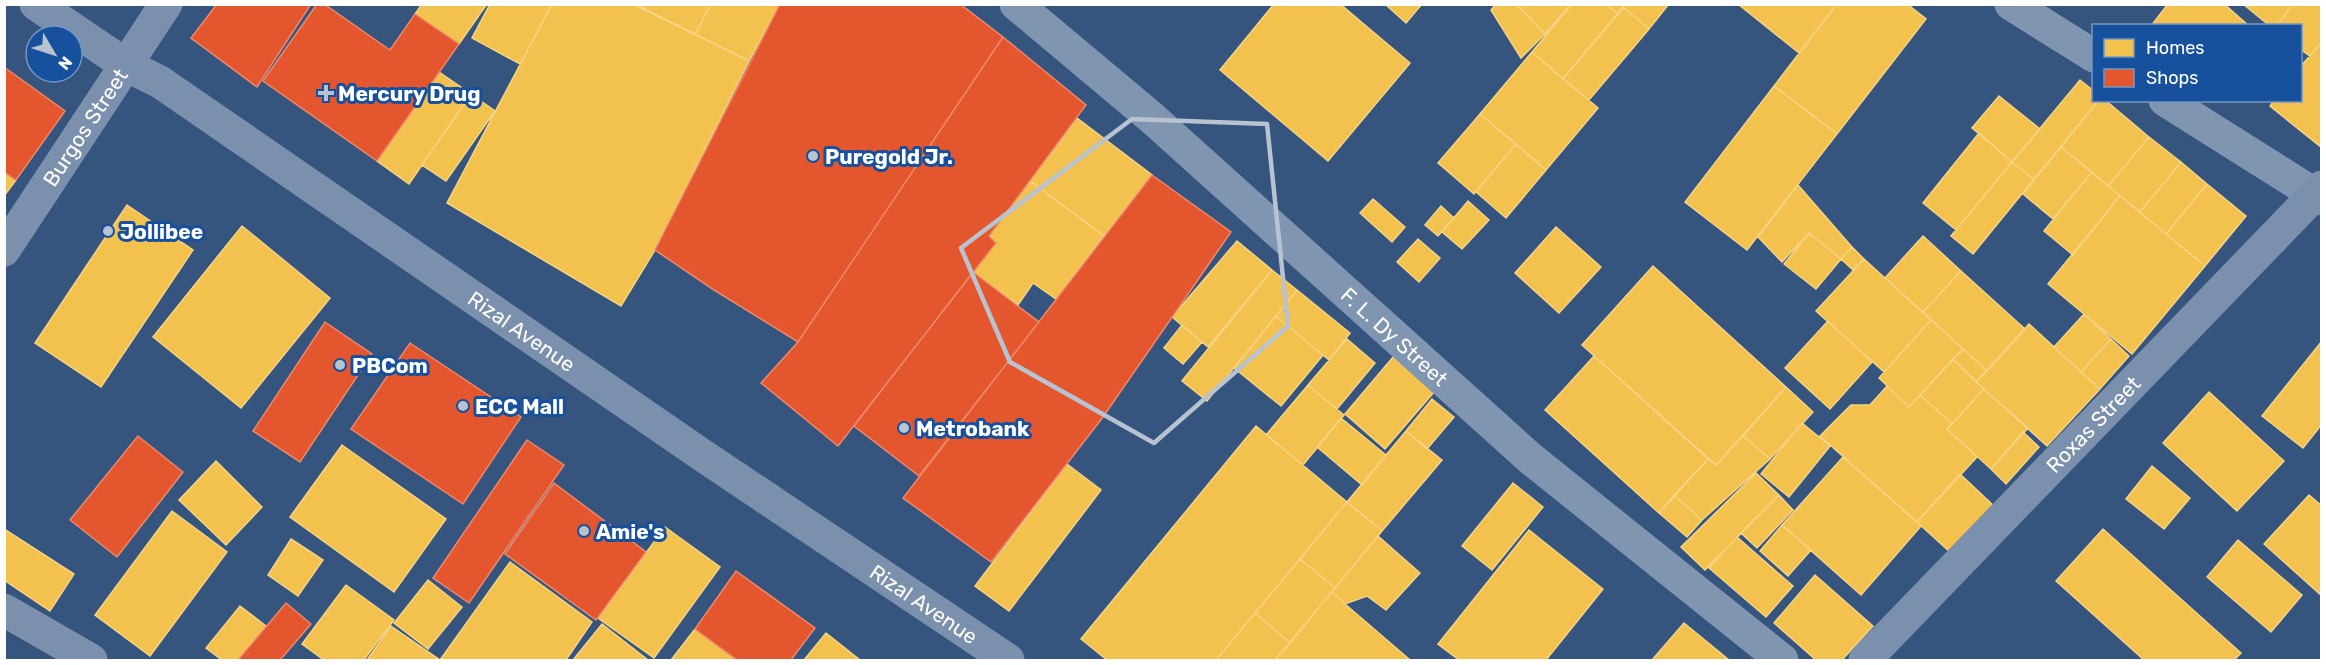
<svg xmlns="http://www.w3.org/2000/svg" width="2326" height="665" font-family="Rubik,sans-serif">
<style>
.homes{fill:#f2c14e;stroke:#f6d483;stroke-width:1.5}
.shops{fill:#e4572e;stroke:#ec896d;stroke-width:1.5}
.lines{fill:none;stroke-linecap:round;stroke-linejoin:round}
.street{stroke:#8095af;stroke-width:33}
.secondary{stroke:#7b90ac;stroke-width:33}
.marked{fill:none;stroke:#b8c3d2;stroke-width:4.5;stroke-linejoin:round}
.poi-dot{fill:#b8c3d2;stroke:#17509c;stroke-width:2}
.labels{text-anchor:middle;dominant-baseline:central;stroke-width:6;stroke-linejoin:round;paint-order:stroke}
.poi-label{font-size:21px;font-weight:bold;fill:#fff;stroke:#17509c;text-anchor:start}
.street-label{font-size:21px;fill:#fff;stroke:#17509c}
</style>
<rect width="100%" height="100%" fill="#35547e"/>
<path class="homes" d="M422 4H487L459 44 415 14Z
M490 4H552L520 64 472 38Z
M552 4H633L749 61 655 250 621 306 447 203Z
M635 4H711L695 34Z
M711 4H780L749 61 695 34Z
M1274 4H1340L1410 63 1328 161 1220 70Z
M1385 4H1422L1406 23Z
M1496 4H1516L1545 34 1521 58 1491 10Z
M1516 4H1571L1545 34Z
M1572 4H1606L1618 14 1563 79 1532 52Z
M1606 4H1626L1618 14Z
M1626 4H1669L1649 29 1623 7Z
M1738 4H1837L1799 53Z
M1837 4H1907L1926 19 1837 134 1774 86Z
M2168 4H2224L2249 26H2151Z
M2243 4H2293L2277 26H2270Z
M2293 4H2322V42L2310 56 2300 49V26H2277Z
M1623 7 1649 29 1589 100 1563 79Z
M2322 42V148L2270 106 2274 100H2300V67Z
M1532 52 1598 108 1546 170 1480 114Z
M439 72 471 94 409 184 377 161Z
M2080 80 2094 91V100H2099L2034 179 2012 162Z
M1774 86 1837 134 1747 250 1685 202Z
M471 94 495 111 446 181 422 165Z
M1999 96 2040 129 2012 162 1972 128Z
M2099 100H2105L2149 137 2108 186 2061 147Z
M1480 114 1516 144 1474 194 1438 163Z
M1077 118 1152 175 1104 236 1030 181Z
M1979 133 2012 162 1956 230 1923 203Z
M2149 137 2181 162 2140 212 2108 186Z
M1516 144 1546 170 1506 218 1476 192Z
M2061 147 2092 172 2053 219 2023 194Z
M2012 162 2034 179 1973 254 1951 236Z
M2181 162 2207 184 2166 234 2140 212Z
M4 172 16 180 4 196Z
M2092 172 2120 196 2073 255 2044 231Z
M1030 181 1104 236 1056 299 1033 283 1018 305 973 272 996 243 989 236Z
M2207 184 2246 216 2205 266 2166 234Z
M1798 185 1852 247 1841 259 1809 233 1782 262 1758 237Z
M2120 196 2205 266 2132 354 2048 284Z
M1373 199 1405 227 1392 242 1360 213Z
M1468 201 1489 220 1462 249 1442 232Z
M127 205 193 250 101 387 35 343Z
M1441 206 1454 218 1438 236 1425 225Z
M242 226 330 298 241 408 153 337Z
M1556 227 1601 267 1559 313 1515 273Z
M1809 233 1841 259 1816 289 1784 264Z
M1923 236 1961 271 1923 312 1885 278Z
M1418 239 1440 258 1419 282 1397 262Z
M1237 241 1272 270 1208 347 1172 317Z
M1852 247 1864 259 1853 270 1841 259Z
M1864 259 1931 320 1884 372 1816 311Z
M1653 266 1786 387 1716 465 1582 345Z
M1272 270 1297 290 1207 401 1182 381Z
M1961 271 2025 329 1987 371 1923 312Z
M1297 290 1350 333 1329 360 1276 316Z
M2084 314 2111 339 2081 372 2054 347Z
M1276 316 1323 355 1281 406 1234 368Z
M1931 320 1963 349 1909 407 1879 378Z
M1828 321 1872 362 1830 409 1785 368Z
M2029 324 2100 389 2047 446 1976 382Z
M1182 325 1202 342 1183 364 1164 348Z
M1347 339 1375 363 1337 409 1308 385Z
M2111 339 2129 356 2100 389 2081 372Z
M2322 341V424L2303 448 2262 416Z
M1963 349 1987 371 1976 382 1953 359Z
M1594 356 1708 459 1659 513 1545 410Z
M1393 357 1434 392 1385 449 1345 414Z
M1953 359 1984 389 1952 424 1920 395Z
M1308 385 1344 415 1303 465 1266 435Z
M1887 386 1909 407 1920 395 1952 424 1947 429 1977 457 1917 522 1820 436 1851 405H1870Z
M1786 387 1813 412 1770 459 1743 436Z
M1984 389 2028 428 1991 469 1947 429Z
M2209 392 2284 461 2237 511 2163 443Z
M1432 399 1454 417 1427 449 1406 431Z
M1341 418 1386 455 1362 485 1317 447Z
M1802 423 1830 446 1789 497 1761 474Z
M1256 426 1347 502 1216 660H1107L1081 639Z
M1406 431 1442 460 1382 531 1347 502Z
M2023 432 2039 447 2006 484 1991 469Z
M1743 436 1770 459 1702 520 1674 495 1708 459 1716 465Z
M342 445 446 519 394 592 290 517Z
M1843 457 1921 526 1861 595 1782 525Z
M216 461 262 507 226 545 179 500Z
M1067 464 1101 490 1009 611 975 586Z
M2152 466 2190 498 2164 529 2126 499Z
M1756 473 1779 495 1705 570 1681 547Z
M1960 474 1995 507 1951 553 1917 522Z
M1513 483 1543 507 1492 570 1462 546Z
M1674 495 1702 520 1687 537 1659 513Z
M1779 495 1793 510 1757 548 1741 533Z
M2309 495 2322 506V596L2264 544Z
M1347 502 1382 531 1335 588 1300 559Z
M172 511 227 552 150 656 95 615Z
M1782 525 1811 550 1788 576 1760 551Z
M665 527 720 567 654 658 598 618Z
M4 529 74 574 50 611 4 580Z
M2103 529 2241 653 2234 660H2144L2056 581Z
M1529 530 1603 589 1546 660H1459L1438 644Z
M1378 536 1420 573 1386 610 1367 596 1345 604 1332 592Z
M1737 537 1793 586 1766 617 1709 568Z
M291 539 323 560 298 596 268 575Z
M2238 540 2302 595 2271 632 2207 577Z
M1300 559 1335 588 1290 643 1255 613Z
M510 562 592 622 566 660H440Z
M1815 575 1873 626 1842 660H1816L1774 623Z
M428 580 462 607 428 649 394 623Z
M346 585 394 620 364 660H324L302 644Z
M1332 592 1345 604 1410 660H1275Z
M240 606 266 626 238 660H222L206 648Z
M1255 613 1290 643 1275 660H1216Z
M1684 623 1729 660H1652Z
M602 624 648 660H573Z
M391 626 440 660H367Z
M695 629 737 660H671Z
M826 633 860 660H804Z"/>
<path class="shops" d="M217 4H311L257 87 191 38Z
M317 4H324L390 50 415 14 459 44 377 161 263 81Z
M780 4H960L1003 37 798 342 714 290 655 250Z
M1003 37 1086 105 989 236 996 243 838 446 761 383 798 342Z
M4 67 65 111 16 180 4 172Z
M1152 175 1231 232 1103 417 991 562 903 498Z
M973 272 1039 322 919 476 854 426Z
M325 322 372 354 300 462 253 431Z
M410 343 521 417 463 504 351 429Z
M138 436 183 472 117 557 70 520Z
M527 440 564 465 469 603 433 578Z
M554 483 646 552 596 620 505 554Z
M736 571 815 628 791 660H737L695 629Z
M286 603 311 624 280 660H238Z"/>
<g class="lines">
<g class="street">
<path id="s1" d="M1016 4 1152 118 1531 459 1782 660"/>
<path d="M2011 4 2094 56"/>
<path d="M2165 100 2322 199"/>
</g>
<g class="secondary">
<path id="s2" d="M36 4 126 65 160 82 702 455 1008 660"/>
<path id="s3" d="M4 250 166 4"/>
<path d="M4 610 91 660"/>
<path id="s4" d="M1865 660 2322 187"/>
</g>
</g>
<path class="marked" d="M1132 119 1267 124 1288 326 1154 443 1010 362 961 248Z"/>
<g class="poi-dot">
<path d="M323 84h6v6h6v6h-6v6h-6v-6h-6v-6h6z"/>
<circle cx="813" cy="156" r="6"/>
<circle cx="108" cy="231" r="6"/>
<circle cx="340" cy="365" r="6"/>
<circle cx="463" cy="406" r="6"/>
<circle cx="904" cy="428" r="6"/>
<circle cx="584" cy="531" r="6"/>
</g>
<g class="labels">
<g class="poi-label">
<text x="338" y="93">Mercury Drug</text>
<text x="825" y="156">Puregold Jr.</text>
<text x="120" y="231">Jollibee</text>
<text x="352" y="365">PBCom</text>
<text x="475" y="406">ECC Mall</text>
<text x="916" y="428">Metrobank</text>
<text x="596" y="531">Amie's</text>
</g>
<g class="street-label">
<text stroke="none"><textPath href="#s3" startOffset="147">Burgos Street</textPath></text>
<text stroke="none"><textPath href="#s2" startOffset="586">Rizal Avenue</textPath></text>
<text stroke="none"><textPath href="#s1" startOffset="504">F. L. Dy Street</textPath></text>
<text stroke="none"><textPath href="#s4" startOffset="328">Roxas Street</textPath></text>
<text stroke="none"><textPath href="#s2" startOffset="1072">Rizal Avenue</textPath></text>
</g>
</g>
<rect width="2326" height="665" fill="none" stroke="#ffffff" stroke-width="12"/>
<rect x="2092" y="24" width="210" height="78" fill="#17509c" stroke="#7496c4" stroke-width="1.5"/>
<rect x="2104" y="39" width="30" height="18" fill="#f2c14e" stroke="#7496c4" stroke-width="1.5"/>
<text x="2146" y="54" font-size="18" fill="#ffffff">Homes</text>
<rect x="2104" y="69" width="30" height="18" fill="#e4572e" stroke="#7496c4" stroke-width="1.5"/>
<text x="2146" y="84" font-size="18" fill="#ffffff">Shops</text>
<g transform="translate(54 54) rotate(129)"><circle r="28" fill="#17509c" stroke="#7496c4" stroke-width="1.5"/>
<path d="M0-4.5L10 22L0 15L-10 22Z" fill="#b8c3d2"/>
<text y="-9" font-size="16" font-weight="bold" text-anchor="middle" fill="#ffffff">N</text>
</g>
</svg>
